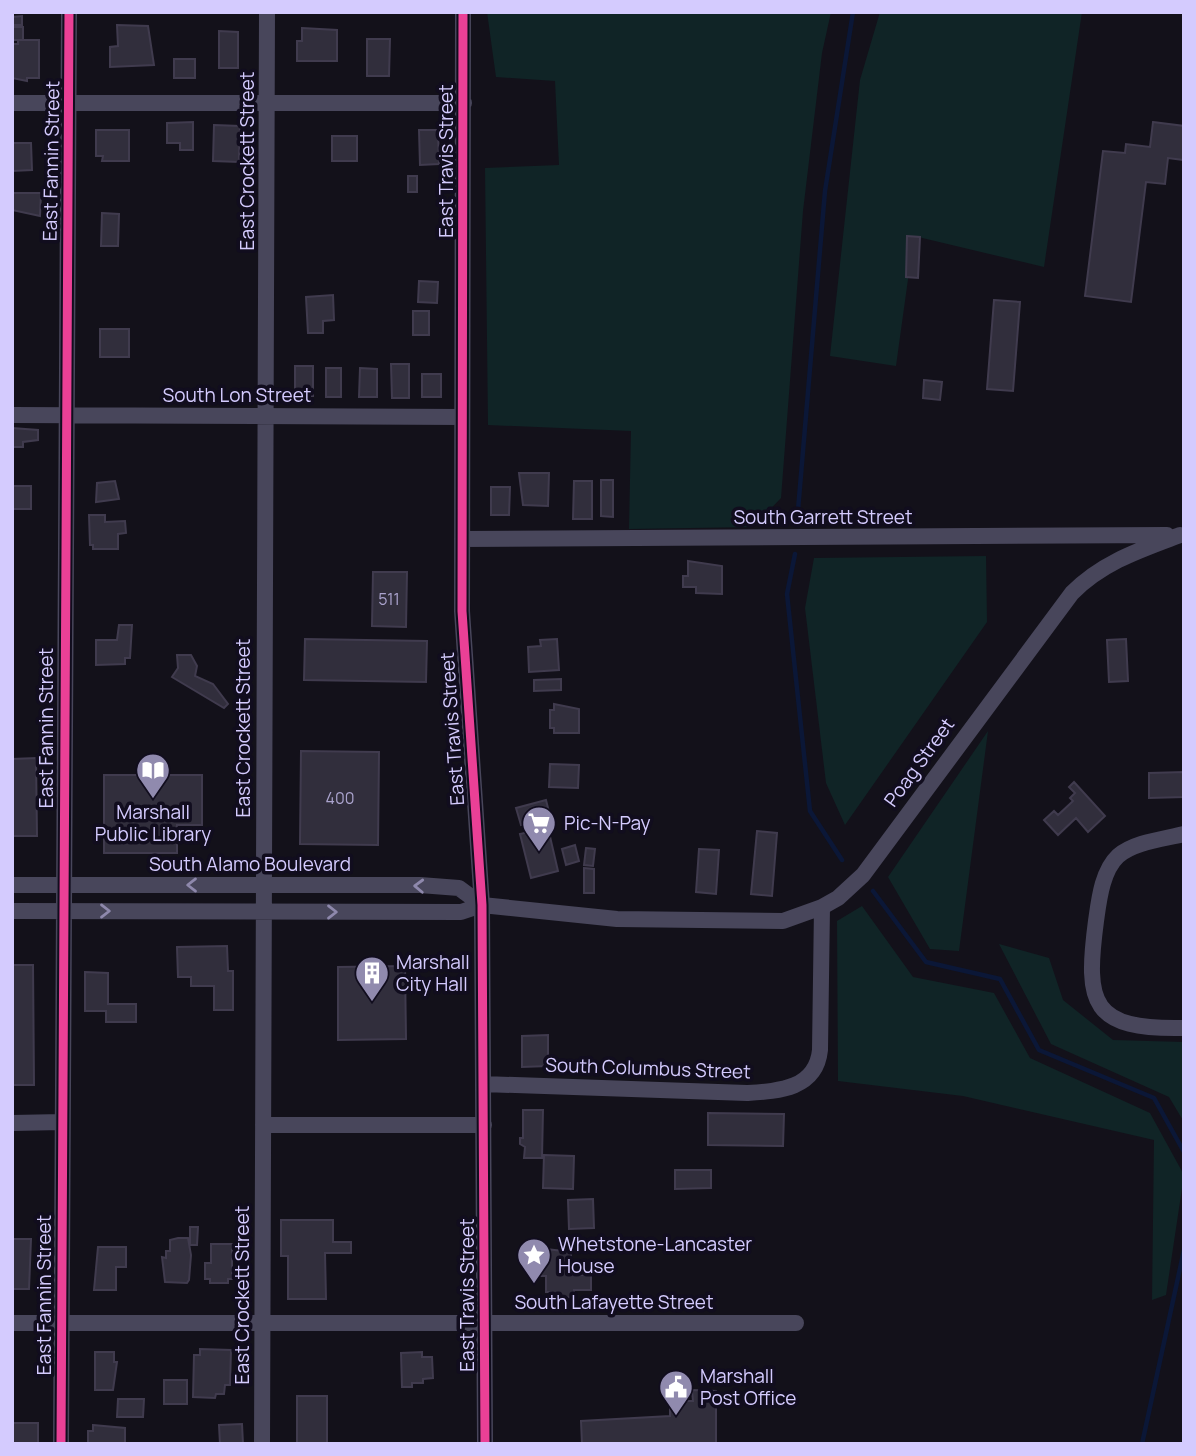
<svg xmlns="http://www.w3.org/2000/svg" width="1196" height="1456" font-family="Manrope,sans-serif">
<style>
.green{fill:#102426}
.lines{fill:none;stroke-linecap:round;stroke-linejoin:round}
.stream{stroke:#0b1737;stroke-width:4.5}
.building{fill:#312e3c;stroke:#403b4e;stroke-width:2}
.minor{stroke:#48465b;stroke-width:16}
.cycleway-casing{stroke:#110d1e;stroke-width:13}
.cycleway{stroke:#ea4096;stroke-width:9}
.oneway{stroke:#8e88ac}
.labels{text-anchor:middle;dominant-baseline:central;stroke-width:7;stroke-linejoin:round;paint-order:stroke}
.number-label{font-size:16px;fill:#aba4ce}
.street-label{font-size:19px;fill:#d4cbfe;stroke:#110d1e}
.poi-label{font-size:19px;fill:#d4cbfe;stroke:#110d1e;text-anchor:start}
</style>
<rect width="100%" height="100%" fill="#13111a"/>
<path class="green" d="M487 12H831L822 53 803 211 781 498 753 527 629 529 631 431 488 425 485 168 559 165 555 81 496 77Z
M880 12H1082L1044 267 914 236 896 366 830 356 860 80Z
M986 556 987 622 845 825 826 783 805 608 814 558Z
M988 731 959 951 930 949 888 877Z
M862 906 913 977 994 993 1030 1058 1150 1113 1184 1175 1166 1295 1152 1300 1154 1140 963 1096 838 1081 837 921Z
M999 944 1049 958 1063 1000 1113 1040 1184 1042V1122L1169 1097 1051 1044Z"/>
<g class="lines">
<path class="stream" d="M797 522 825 191 853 12
M795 554 787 594 810 811 842 860
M873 891 926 962 1000 979 1039 1050 1154 1098 1184 1152
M1142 1444 1184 1250"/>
</g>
<path class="building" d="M22 16V25H12V17Z
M117 25 148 26 154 65 110 67V47L118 46Z
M12 27H23V40H12Z
M302 28 337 30V61H297V41H302Z
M219 31 238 32V68H219Z
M367 39H390L389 76H367Z
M18 40H39V78H27V81L12 78V44H18Z
M174 59H195V78H174Z
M193 122V150H180V143H167V123Z
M1153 122 1184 126V160L1168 158 1165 184 1146 182 1131 302 1085 296 1103 151 1125 153 1126 144 1150 147Z
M214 125 240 126 239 162 213 161Z
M96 130H129V161H102L103 156H96Z
M419 130H438L439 164 420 165Z
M332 136H357V161H332Z
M12 143H31L32 170 12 171Z
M408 176H417V192H408Z
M12 193H41L40 216 12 210Z
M102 213 119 214 118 246H101Z
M907 236 920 237 918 278 906 277Z
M419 281 438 282 437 303 418 302Z
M333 295 334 320 323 321V333H308L306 297Z
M994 300 1020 302 1013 391 987 389Z
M413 311H429V335H413Z
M100 329H129V357H100Z
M391 364H409V398H392Z
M295 366H313V396H295Z
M326 368H341V397H326Z
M360 368 377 369V397H359Z
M422 374H441V397H422Z
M924 380 942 382 940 400 923 398Z
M12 428 38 430V440L23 442V447H12Z
M519 473H549L548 506 523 505Z
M601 480H613V517L601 516Z
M115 481 119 499 96 502 97 483Z
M574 481H592V519H573Z
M12 486H31V509H12Z
M491 487H510L509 515H491Z
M89 515H105V522L125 521 126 533 118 534V549H93V545H90Z
M688 561 722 566V594L696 593V587H683V576H688Z
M373 572H407L406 627 372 626Z
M119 625H132L130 658H125V664L96 665V640H117Z
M305 639 427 641 426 682 304 680Z
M557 639 559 670 529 672 528 647 541 646 540 640Z
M1126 639 1128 681 1109 682 1107 640Z
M177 655H191L197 666 195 676 213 684 228 704 224 708 172 677 178 668Z
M561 679V690L534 691V680Z
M554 704 579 709V733H554V728H550V710H554Z
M301 751 379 752 378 845 300 844Z
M36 758 37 836H12V759Z
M550 764 579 765 578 788 549 787Z
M1184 772V797L1149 798V773Z
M104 775H202V825H177V853H104Z
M1074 782 1105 816 1088 832 1076 818 1058 835 1044 820 1054 811 1058 815 1073 801 1070 798 1075 793 1069 787Z
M546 800 550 816 521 825 516 808Z
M548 828 558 871 531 878 520 834Z
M757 831 777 833 772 896 751 894Z
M575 845 579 861 566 865 562 849Z
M586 848 595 849 593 866 584 865Z
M699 849 719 850 716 894 696 892Z
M584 868 594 869V893H584Z
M227 946 228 971H233V1010H214V986H191V977H178L177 947Z
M12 965H33L34 1085H12Z
M405 966 406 1039 338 1040V967Z
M85 972 108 973V1004H136V1022H106V1011H85Z
M548 1035V1066L522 1067V1036Z
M523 1110H543L542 1158H524L525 1147 520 1144V1138H523Z
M708 1113 784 1114 783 1146 708 1145Z
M544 1155 574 1156 573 1189 543 1188Z
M675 1170H711V1188L675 1189Z
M593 1199 594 1228 569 1229 568 1200Z
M281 1220H333V1242H351V1253H325L326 1299H288V1256H281Z
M190 1227H198L197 1245H190Z
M178 1238H188L191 1255 189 1280 187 1283 165 1282 162 1257 166 1258V1251H170V1240Z
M12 1239H31L29 1289H12Z
M211 1244H232V1279H228V1283H210V1279H205V1263H211Z
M98 1247H126V1267H116V1290H94Z
M546 1249 571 1252V1275H591V1290H574V1297L551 1298V1292H546V1276H540V1262H546Z
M200 1349 231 1350 230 1385H225L224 1394H216L215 1398 193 1397 194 1355H200Z
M95 1352H114V1362H117L113 1390H95Z
M422 1352V1357H432L433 1378 423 1379V1383H412V1387H402L401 1353Z
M164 1380H187V1404H164Z
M692 1390 716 1391V1444H582L581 1421 670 1416V1401H693Z
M297 1396H327V1444H297Z
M118 1399H144L143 1417H117Z
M12 1423H38V1444H12Z
M242 1424 243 1444H220L219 1425Z
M93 1425 125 1428V1444H88V1431H93Z"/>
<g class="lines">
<path class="minor" d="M463 12 462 611 482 905 485 1444
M12 103H464
M12 415 462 417
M462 539 1167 535
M1184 834C1164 839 1134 842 1118 856 1102 871 1099 900 1096 921 1085 1004 1091 1030 1184 1028
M12 885H420L459 888 482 905
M12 911 461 912 482 905 617 919 783 921 822 907 838 898 863 875 1072 593C1103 562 1140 550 1180 535
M483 1084 747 1093C779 1091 816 1089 820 1050L822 907
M12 1123 62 1122
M263 1125H484
M12 1323H796
M61 1444 69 12
M262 1444 267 12"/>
<g class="cycleway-casing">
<path id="cycleway" d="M463 12 462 611 482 905 485 1444
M61 1444 69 12"/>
</g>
<use href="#cycleway" class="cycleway"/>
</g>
<defs><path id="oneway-chevron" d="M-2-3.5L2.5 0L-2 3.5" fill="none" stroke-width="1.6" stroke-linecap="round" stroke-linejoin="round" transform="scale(1.75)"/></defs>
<g class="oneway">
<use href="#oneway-chevron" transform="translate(192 885) rotate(-180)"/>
<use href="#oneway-chevron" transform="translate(419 886) rotate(-178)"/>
<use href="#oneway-chevron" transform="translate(105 911)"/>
<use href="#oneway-chevron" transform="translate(332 912)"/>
</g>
<defs>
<g id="library-pin" transform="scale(1.75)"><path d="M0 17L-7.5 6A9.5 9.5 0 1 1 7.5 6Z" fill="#908aae" stroke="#110d1e"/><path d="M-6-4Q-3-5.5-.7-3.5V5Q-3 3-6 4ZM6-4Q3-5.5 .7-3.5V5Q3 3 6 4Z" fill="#fff"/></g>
<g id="supermarket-pin" transform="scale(1.75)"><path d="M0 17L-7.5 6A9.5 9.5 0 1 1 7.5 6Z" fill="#908aae" stroke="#110d1e"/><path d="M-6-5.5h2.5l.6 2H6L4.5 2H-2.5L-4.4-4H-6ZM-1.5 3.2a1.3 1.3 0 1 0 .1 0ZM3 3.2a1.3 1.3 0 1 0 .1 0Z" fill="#fff"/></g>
<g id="building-pin" transform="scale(1.75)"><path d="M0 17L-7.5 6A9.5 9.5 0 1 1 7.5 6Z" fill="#908aae" stroke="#110d1e"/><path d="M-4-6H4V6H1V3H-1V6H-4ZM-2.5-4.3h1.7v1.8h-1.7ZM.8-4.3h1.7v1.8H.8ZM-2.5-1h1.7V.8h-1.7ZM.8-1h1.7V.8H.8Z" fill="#fff"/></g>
<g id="sight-pin" transform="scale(1.75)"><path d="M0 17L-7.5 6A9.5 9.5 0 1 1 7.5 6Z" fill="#908aae" stroke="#110d1e"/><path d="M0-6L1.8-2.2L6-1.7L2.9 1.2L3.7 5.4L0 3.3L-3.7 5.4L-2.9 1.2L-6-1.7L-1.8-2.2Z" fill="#fff"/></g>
<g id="civic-pin" transform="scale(1.75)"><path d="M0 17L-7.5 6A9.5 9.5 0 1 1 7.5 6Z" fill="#908aae" stroke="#110d1e"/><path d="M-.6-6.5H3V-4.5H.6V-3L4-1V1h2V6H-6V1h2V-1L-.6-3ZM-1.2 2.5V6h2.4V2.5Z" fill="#fff"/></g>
</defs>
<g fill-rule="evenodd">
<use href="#library-pin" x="153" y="770"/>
<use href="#supermarket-pin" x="539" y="823"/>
<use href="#building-pin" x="372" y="973"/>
<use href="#sight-pin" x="534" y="1255"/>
<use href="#civic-pin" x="676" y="1387"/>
</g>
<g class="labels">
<g class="number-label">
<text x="389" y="599">511</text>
<text x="340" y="798">400</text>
</g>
<g class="street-label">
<text transform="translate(51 161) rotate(-89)">East Fannin Street</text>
<text transform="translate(247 161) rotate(-90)">East Crockett Street</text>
<text transform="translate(446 161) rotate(-90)">East Travis Street</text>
<text x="237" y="395">South Lon Street</text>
<text x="823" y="517">South Garrett Street</text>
<text transform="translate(46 728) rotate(-90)">East Fannin Street</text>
<text transform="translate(243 728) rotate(-90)">East Crockett Street</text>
<text transform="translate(452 729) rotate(-94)">East Travis Street</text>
<text transform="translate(919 762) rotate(-54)">Poag Street</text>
<text x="250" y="864">South Alamo Boulevard</text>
<text transform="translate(648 1068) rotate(2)">South Columbus Street</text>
<text transform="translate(44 1295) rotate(-90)">East Fannin Street</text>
<text transform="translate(242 1295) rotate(-90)">East Crockett Street</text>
<text transform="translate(467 1295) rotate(-90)">East Travis Street</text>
<text x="614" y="1302">South Lafayette Street</text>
</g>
<g class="poi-label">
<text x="153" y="812" text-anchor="middle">Marshall<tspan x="153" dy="22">Public Library</tspan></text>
<text x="564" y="823">Pic-N-Pay</text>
<text x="396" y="962">Marshall<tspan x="396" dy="22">City Hall</tspan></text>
<text x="558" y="1244">Whetstone-Lancaster<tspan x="558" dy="22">House</tspan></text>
<text x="700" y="1376">Marshall<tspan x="700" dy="22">Post Office</tspan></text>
</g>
</g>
<rect width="1196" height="1456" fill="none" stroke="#d4cbfe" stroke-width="28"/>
</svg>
